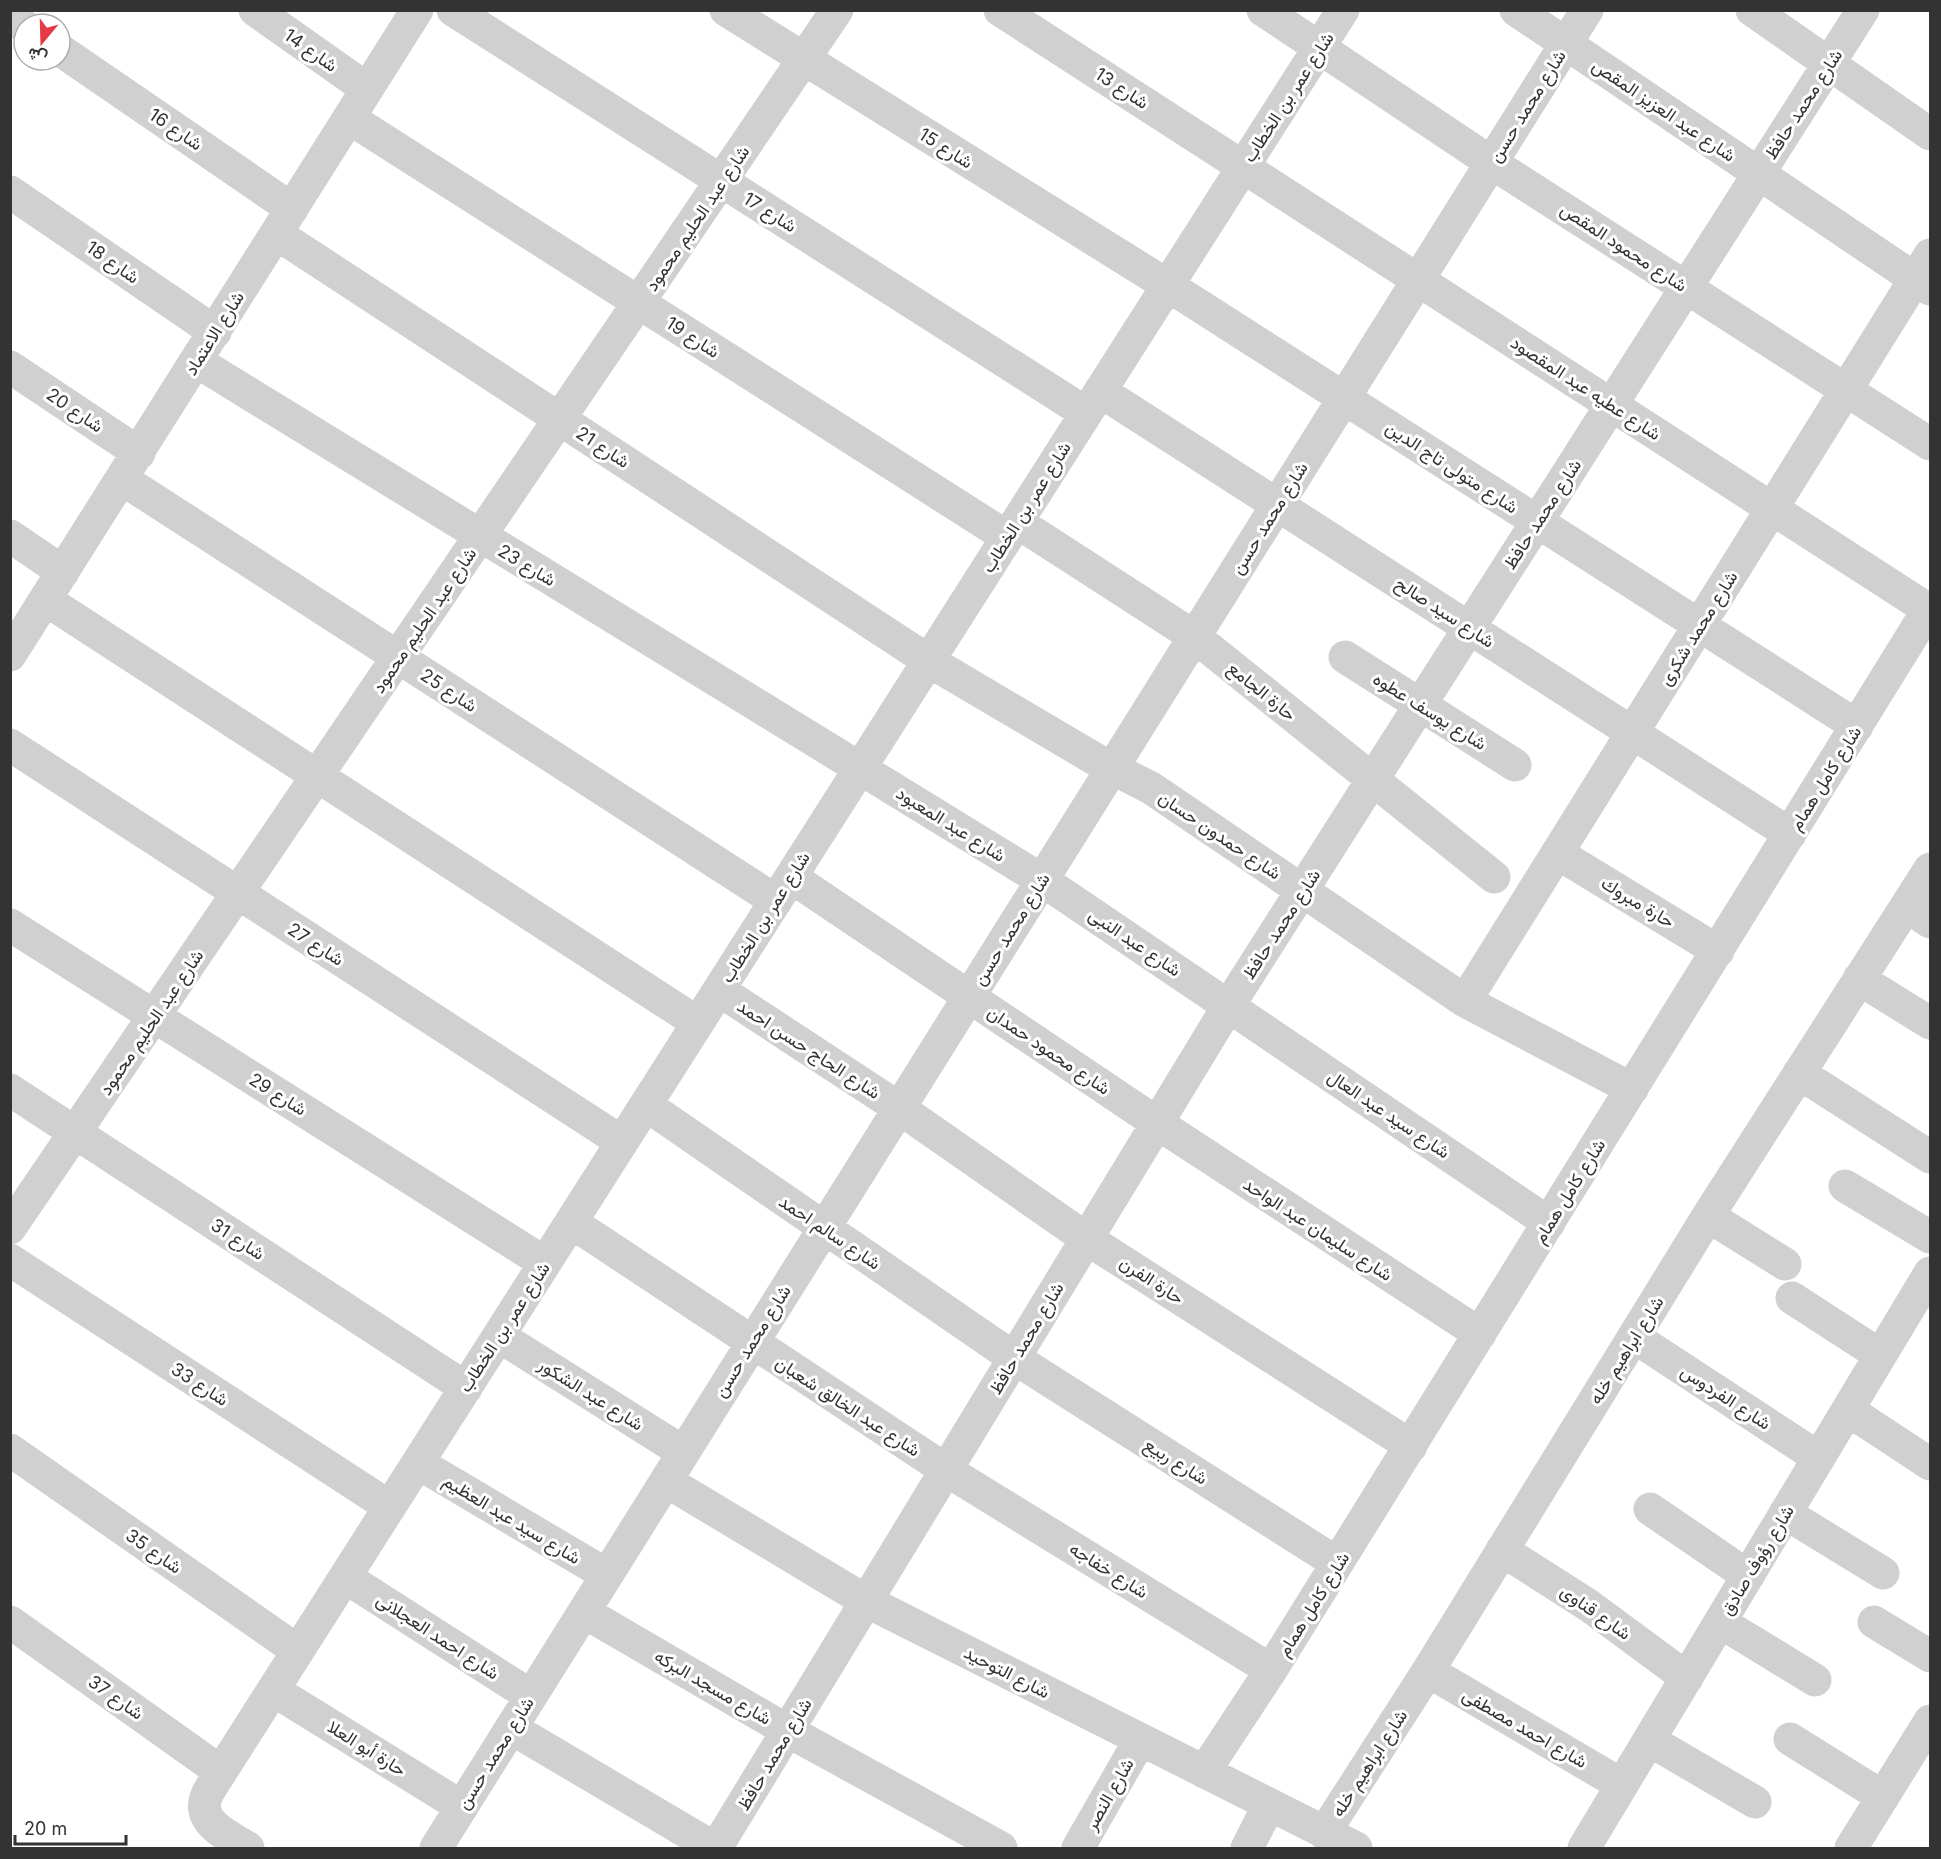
<svg xmlns="http://www.w3.org/2000/svg" width="1941" height="1859" font-family="Inter,Vazirmatn,sans-serif">
<style>
.lines{fill:none;stroke-linecap:round;stroke-linejoin:round}
.street{stroke:#d0d0d0;stroke-width:33}
.labels{text-anchor:middle;dominant-baseline:central;stroke-width:6;stroke-linejoin:round;paint-order:stroke}
.street-label{font-size:18px;fill:#333;stroke:#fff}
</style>
<rect width="100%" height="100%" fill="#fff"/>
<g class="lines">
<path class="street" d="M255 10 367 89
M453 10 1086 413
M726 10 1167 285 1857 726
M1000 10 1929 610
M1263 10 1492 163 1930 444
M1516 10 1930 289
M1752 10 1930 134
M10 16 24 26
M60 50 292 209
M349 118 1007 537
M10 192 215 332
M277 234 929 661 1100 762 1151 788 1465 1001 1632 1089
M196 361 1042 880 1549 1223
M10 367 139 453
M1100 391 1790 834
M122 479 776 901
M1017 522 1195 637 1494 877
M10 536 63 572
M46 600 698 1023
M10 655 417 10
M1345 657 1515 765
M10 745 622 1142
M1557 853 1718 951
M791 877 1157 1123 1480 1334
M1907 906 1930 922
M10 925 545 1263
M1859 979 1930 1023
M719 990 899 1108 1087 1239 1411 1446
M1465 1001 1930 255
M1799 1073 1930 1157
M10 1090 466 1388
M646 1105 1014 1358 1337 1563
M1845 1186 1930 1237
M1708 1216 1785 1264
M571 1222 946 1470 1271 1670
M10 1228 837 10
M10 1260 390 1507
M1792 1298 1880 1355
M499 1336 683 1452
M1634 1337 1819 1458
M1848 1410 1930 1464
M10 1450 298 1651
M418 1463 607 1575
M666 1481 866 1601 1356 1848
M1650 1509 1748 1576
M1785 1513 1883 1573
M1502 1550 1588 1605 1687 1678
M345 1577 531 1696
M584 1612 788 1731 1001 1848
M10 1622 221 1772
M1720 1622 1815 1680
M1874 1622 1930 1656
M1428 1671 1622 1785
M273 1690 462 1807
M511 1728 714 1848
M1790 1739 1883 1797
M1649 1740 1755 1802
M1204 1772 1271 1670 1930 607
M1324 1833 1428 1671 1708 1216 1930 869
M248 1848C225 1834 191 1820 210 1789L1343 10
M436 1848 1587 10
M716 1848 1229 1005 1863 10
M1078 1848 1140 1740
M1247 1848 1269 1805
M1584 1848 1930 1273
M1851 1848 1930 1721"/>
</g>
<g class="labels">
<g class="street-label">
<text transform="translate(311 50) rotate(35)">شارع 14</text>
<text transform="translate(1122 88) rotate(33)">شارع 13</text>
<text transform="translate(1288 97) rotate(-57)">شارع عمر بن الخطاب</text>
<text transform="translate(1803 104) rotate(-57)">شارع محمد حافظ</text>
<text transform="translate(1527 106) rotate(-58)">شارع محمد حسن</text>
<text transform="translate(1664 110) rotate(34)">شارع عبد العزيز المقص</text>
<text transform="translate(176 129) rotate(34)">شارع 16</text>
<text transform="translate(946 148) rotate(32)">شارع 15</text>
<text transform="translate(770 212) rotate(32)">شارع 17</text>
<text transform="translate(697 218) rotate(-56)">شارع عبد الحليم محمود</text>
<text transform="translate(1624 247) rotate(33)">شارع محمود المقص</text>
<text transform="translate(113 262) rotate(35)">شارع 18</text>
<text transform="translate(214 333) rotate(-58)">شارع الاعتماد</text>
<text transform="translate(693 337) rotate(33)">شارع 19</text>
<text transform="translate(1586 388) rotate(33)">شارع عطيه عبد المقصود</text>
<text transform="translate(75 410) rotate(34)">شارع 20</text>
<text transform="translate(603 447) rotate(33)">شارع 21</text>
<text transform="translate(1452 467) rotate(33)">شارع متولى تاج الدين</text>
<text transform="translate(1026 507) rotate(-58)">شارع عمر بن الخطاب</text>
<text transform="translate(1542 514) rotate(-57)">شارع محمد حافظ</text>
<text transform="translate(1269 518) rotate(-58)">شارع محمد حسن</text>
<text transform="translate(527 565) rotate(31)">شارع 23</text>
<text transform="translate(1445 612) rotate(33)">شارع سيد صالح</text>
<text transform="translate(424 620) rotate(-56)">شارع عبد الحليم محمود</text>
<text transform="translate(1698 628) rotate(-58)">شارع محمد شكرى</text>
<text transform="translate(449 690) rotate(33)">شارع 25</text>
<text transform="translate(1262 691) rotate(39)">حارة الجامع</text>
<text transform="translate(1430 711) rotate(32)">شارع يوسف عطوه</text>
<text transform="translate(1825 778) rotate(-58)">شارع كامل همام</text>
<text transform="translate(951 824) rotate(32)">شارع عبد المعبود</text>
<text transform="translate(1220 835) rotate(34)">شارع حمدون حسان</text>
<text transform="translate(1638 902) rotate(31)">حارة مبروك</text>
<text transform="translate(765 917) rotate(-58)">شارع عمر بن الخطاب</text>
<text transform="translate(1281 924) rotate(-57)">شارع محمد حافظ</text>
<text transform="translate(1011 929) rotate(-58)">شارع محمد حسن</text>
<text transform="translate(1135 942) rotate(34)">شارع عبد النبى</text>
<text transform="translate(316 944) rotate(33)">شارع 27</text>
<text transform="translate(151 1022) rotate(-56)">شارع عبد الحليم محمود</text>
<text transform="translate(809 1049) rotate(33)">شارع الحاج حسن احمد</text>
<text transform="translate(1049 1050) rotate(34)">شارع محمود حمدان</text>
<text transform="translate(278 1094) rotate(32)">شارع 29</text>
<text transform="translate(1389 1114) rotate(34)">شارع سيد عبد العال</text>
<text transform="translate(1569 1191) rotate(-58)">شارع كامل همام</text>
<text transform="translate(1318 1229) rotate(33)">شارع سليمان عبد الواحد</text>
<text transform="translate(830 1232) rotate(34)">شارع سالم احمد</text>
<text transform="translate(238 1239) rotate(33)">شارع 31</text>
<text transform="translate(1152 1280) rotate(33)">حارة الفرن</text>
<text transform="translate(504 1327) rotate(-57)">شارع عمر بن الخطاب</text>
<text transform="translate(1026 1338) rotate(-59)">شارع محمد حافظ</text>
<text transform="translate(752 1341) rotate(-58)">شارع محمد حسن</text>
<text transform="translate(1626 1350) rotate(-58)">شارع ابراهيم خله</text>
<text transform="translate(200 1384) rotate(33)">شارع 33</text>
<text transform="translate(591 1394) rotate(32)">شارع عبد الشكور</text>
<text transform="translate(1726 1397) rotate(33)">شارع الفردوس</text>
<text transform="translate(848 1406) rotate(33)">شارع عبد الخالق شعبان</text>
<text transform="translate(1176 1461) rotate(32)">شارع ربيع</text>
<text transform="translate(512 1519) rotate(31)">شارع سيد عبد العظيم</text>
<text transform="translate(154 1551) rotate(35)">شارع 35</text>
<text transform="translate(1757 1560) rotate(-59)">شارع رؤوف صادق</text>
<text transform="translate(1109 1570) rotate(32)">شارع خفاجه</text>
<text transform="translate(1313 1604) rotate(-58)">شارع كامل همام</text>
<text transform="translate(1596 1612) rotate(35)">شارع قناوى</text>
<text transform="translate(438 1636) rotate(33)">شارع احمد العجلانى</text>
<text transform="translate(1007 1672) rotate(27)">شارع التوحيد</text>
<text transform="translate(713 1687) rotate(30)">شارع مسجد البركه</text>
<text transform="translate(116 1697) rotate(35)">شارع 37</text>
<text transform="translate(1525 1728) rotate(30)">شارع احمد مصطفى</text>
<text transform="translate(367 1748) rotate(32)">حارة أبو العلا</text>
<text transform="translate(495 1753) rotate(-58)">شارع محمد حسن</text>
<text transform="translate(774 1754) rotate(-59)">شارع محمد حافظ</text>
<text transform="translate(1369 1763) rotate(-57)">شارع ابراهيم خله</text>
<text transform="translate(1109 1794) rotate(-60)">شارع النصر</text>
</g>
</g>
<rect width="1941" height="1859" fill="none" stroke="#333333" stroke-width="24"/>
<g transform="translate(42 42) rotate(199)"><circle r="28" fill="#ffffff" stroke="#adadad" stroke-width="1.5"/>
<path d="M0-4.5L10 22L0 15L-10 22Z" fill="#e63946"/>
<text y="-9" font-size="16" font-weight="bold" text-anchor="middle" fill="#333333">ش</text>
</g>
<path d="M15 1835v9h111v-9" fill="none" stroke="#333333" stroke-width="3"/>
<text x="24" y="1835" font-size="18" fill="#333333" stroke="#ffffff" stroke-width="4.5" paint-order="stroke">20 m</text>
</svg>
